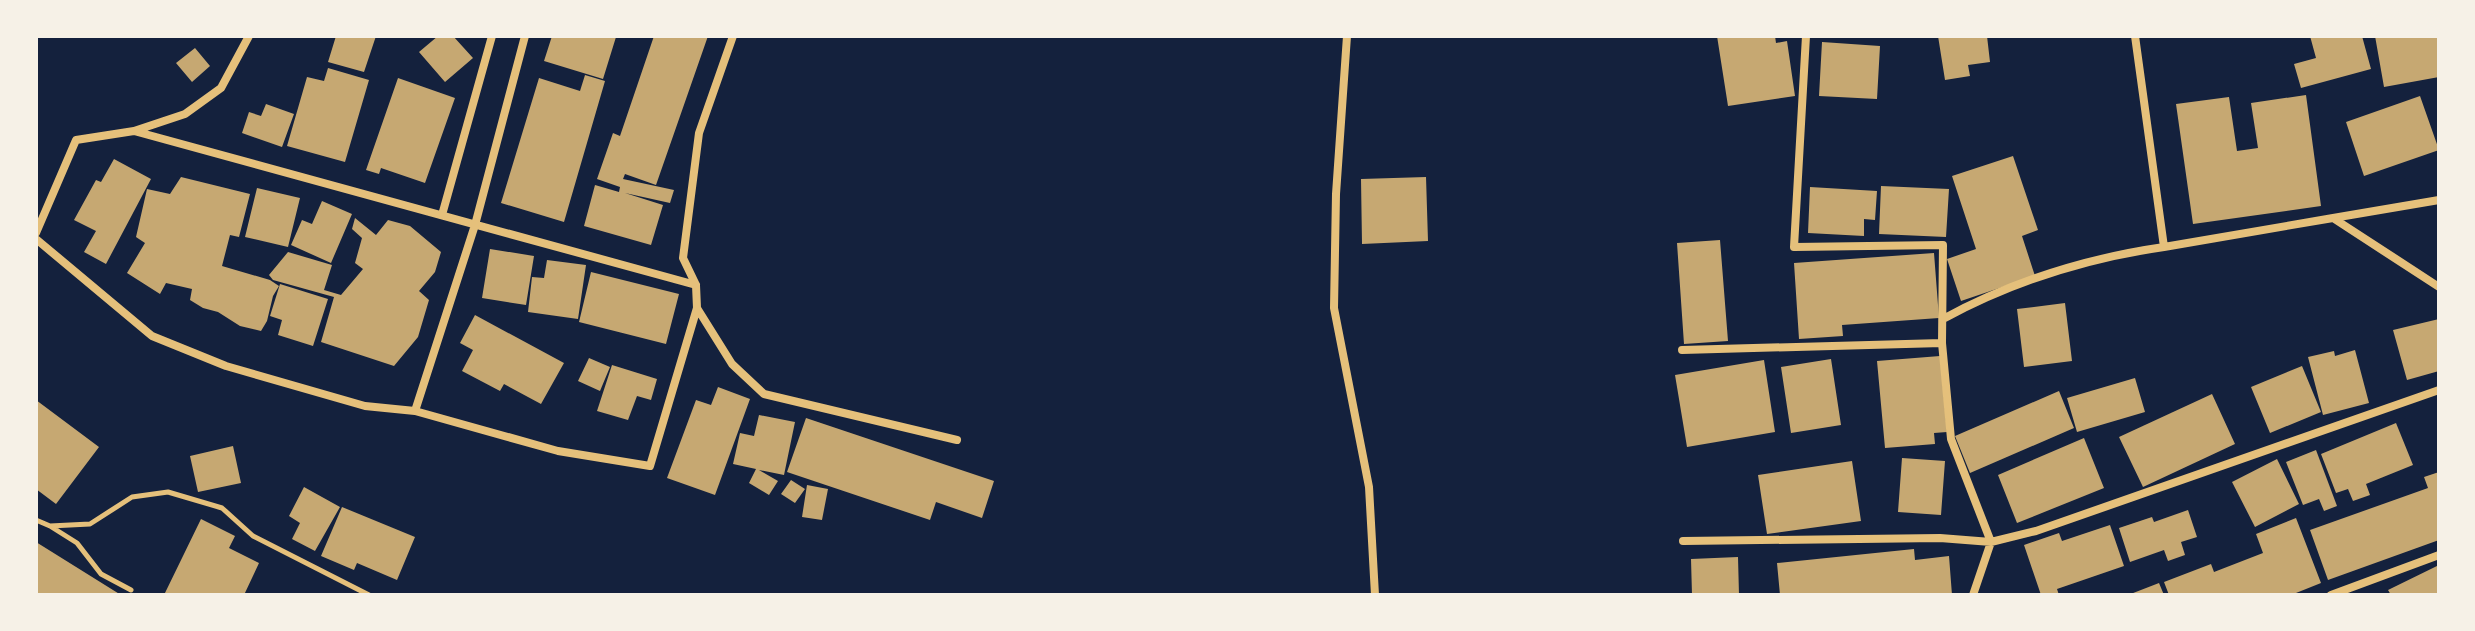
<svg xmlns="http://www.w3.org/2000/svg" width="2475" height="631" font-family="'Noto Sans',sans-serif">
<style>
.building{fill:#c6a872}
.lines{fill:none;stroke-linecap:round;stroke-linejoin:round}
.path{stroke:#e5c07b;stroke-width:5}
.minor{stroke:#e5c07b;stroke-width:8}
</style>
<rect width="100%" height="100%" fill="#14213d"/>
<path class="building" d="M336 36H376L364 72 328 62Z
M438 36H453L473 58 445 82 419 52Z
M552 36 616 37 603 79 544 61Z
M654 36H708L656 185 625 174 623 179 674 190 670 203 625 193 663 205 651 245 584 226 595 185 619 192 620 187 597 179 613 133 620 136Z
M1717 36H1775L1776 43 1787 41 1795 96 1728 106Z
M1938 36H1987L1990 62 1968 65 1970 76 1945 80Z
M2310 36H2362L2371 69 2301 88 2294 64 2316 58Z
M2375 36H2437L2439 77 2384 87Z
M1822 42 1880 46 1877 99 1819 96Z
M195 48 210 66 192 82 176 63Z
M328 68 369 80 345 162 287 146 307 77 324 81Z
M585 75 605 81 564 222 501 203 539 78 580 91Z
M398 78 455 98 425 183 381 168 379 174 366 170Z
M2306 95 2321 206 2193 224 2176 104 2229 97 2237 151 2258 148 2251 103Z
M2420 96 2439 150 2364 176 2346 122Z
M266 104 294 114 282 147 242 133 249 112 261 116Z
M2013 156 2038 230 2022 236 2035 276 1961 301 1947 259 1976 249 1952 176Z
M114 159 151 179 106 264 84 252 96 231 74 220 96 180 101 182Z
M181 177 250 194 239 237 230 235 222 266 270 280 279 286 273 296 267 321 261 331 240 326 218 312 203 308 190 300 192 289 166 283 160 294 127 273 145 243 136 237 147 189 170 194Z
M1426 177 1428 241 1362 244 1361 179Z
M1881 186 1949 189 1946 237 1879 234Z
M1810 187 1877 191 1875 220 1864 219V236L1808 233Z
M257 188 300 198 288 247 245 237Z
M322 201 352 214 331 263 291 245 302 220 312 224Z
M355 218 376 235 388 220 410 226 441 252 435 272 419 291 429 300 418 337 394 366 321 342 334 297 273 280 269 275 288 252 332 265 324 290 341 295 363 269 355 263 362 238 352 229Z
M1720 240 1728 341 1684 344 1677 243Z
M490 249 534 256 526 305 482 298Z
M1934 253 1939 318 1842 325 1843 336 1799 339 1794 263Z
M547 260 586 265 578 319 528 312 532 277 544 278Z
M591 272 679 294 666 344 579 322Z
M280 284 328 299 313 346 278 335 282 320 270 316Z
M2065 303 2072 361 2024 367 2017 309Z
M475 315 564 363 541 404 504 384 500 391 462 371 473 350 460 343Z
M2439 319V371L2407 380 2393 330Z
M2355 350 2369 403 2323 415 2308 357 2334 351 2335 356Z
M1940 356 1947 432 1934 433 1935 444 1885 448 1877 361Z
M589 358 610 367 600 391 578 381Z
M1831 359 1841 425 1791 433 1781 367Z
M1764 360 1775 432 1687 447 1675 375Z
M612 365 657 379 651 400 637 396 628 420 597 411Z
M2302 366 2321 412 2270 433 2251 387Z
M2135 378 2145 412 2077 432 2067 398Z
M718 387 750 399 715 495 667 478 696 400 711 405Z
M2059 391 2074 428 1970 473 1955 436Z
M2212 394 2235 444 2143 487 2119 437Z
M36 400 99 447 56 504 36 489Z
M759 415 795 422 784 475 759 470 778 481 769 495 749 483 756 469 733 464 740 433 754 436Z
M806 418 994 481 982 518 936 502 930 520 787 472Z
M2396 423 2413 465 2366 484 2370 495 2353 501 2348 489 2336 493 2321 454Z
M2084 438 2104 488 2017 523 1998 475Z
M233 446 241 483 198 492 190 456Z
M2316 450 2337 506 2324 511 2319 499 2303 505 2286 462Z
M1902 458 1945 461 1941 515 1898 512Z
M2277 459 2299 504 2255 527 2232 482Z
M1852 461 1861 521 1767 534 1758 475Z
M2439 472V540L2328 580 2310 530 2428 488 2424 477Z
M791 480 805 489 795 503 781 494Z
M807 485 828 489 822 520 802 517Z
M304 487 340 507 315 551 292 539 300 523 289 516Z
M342 507 415 537 397 580 357 563 354 570 321 556Z
M2188 510 2197 537 2181 542 2185 555 2168 561 2164 550 2130 562 2119 528 2152 517 2154 522Z
M2296 518 2321 583 2291 595H2169L2164 582 2211 564 2214 572 2263 553 2256 534Z
M201 519 235 536 229 548 259 563 244 595H164Z
M2110 525 2124 566 2057 589 2059 595H2041L2024 545 2059 533 2062 541Z
M36 542 121 595H36Z
M1914 549 1915 560 1949 556 1952 595H1780L1777 563Z
M1738 557 1739 595H1692L1691 559Z
M2439 565V595H2391L2388 590Z
M2159 583 2164 595H2128Z"/>
<g class="lines">
<path class="path" d="M36 520 50 526 77 543 101 574 131 590
M50 526 90 524 132 497 168 492 222 508 253 536 369 595"/>
<path class="minor" d="M733 36 699 133 683 258 696 285 697 308 732 364 764 394 957 440
M1347 36 1336 194 1334 308 1369 487 1375 595
M1806 36 1794 247 1943 245 1942 343
M2135 36 2164 247 2333 218 2439 287
M134 131 696 285
M442 215 492 36
M2333 218 2439 200
M36 233 76 140 134 131 185 114 221 88 249 36
M36 239 152 336 226 366 365 406 415 411 558 451 650 466 697 308
M1943 319C2011 282 2088 258 2164 247
M1682 350 1942 343 1951 439 1991 542 1973 595
M415 411 475 225 525 36
M1683 541 1940 538 1991 542 2036 531 2439 390
M2331 595 2439 555"/>
</g>
<rect width="2475" height="631" fill="none" stroke="#f6f1e7" stroke-width="76"/>
</svg>
